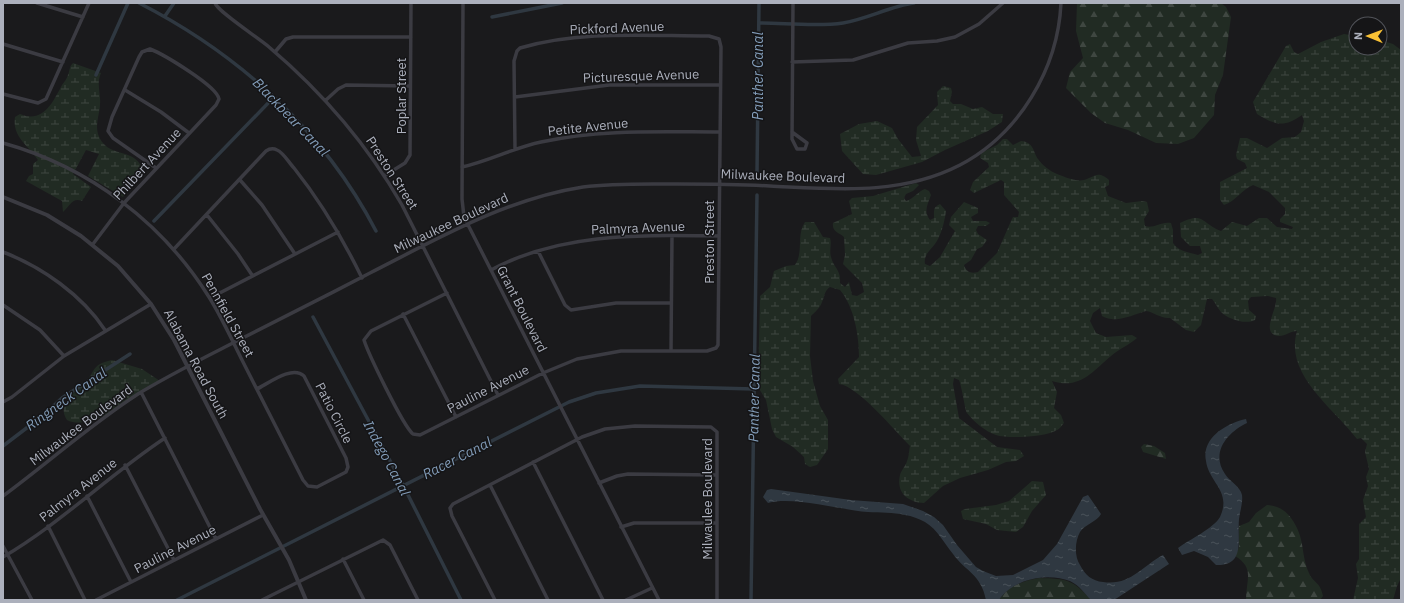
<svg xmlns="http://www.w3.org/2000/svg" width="1404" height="603" font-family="'IBM Plex Sans',sans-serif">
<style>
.forest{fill:url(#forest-firs)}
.wetland{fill:url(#wetland-marsh)}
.water{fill:url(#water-ripples)}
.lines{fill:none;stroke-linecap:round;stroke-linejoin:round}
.canal{stroke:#2f3841;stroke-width:3.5}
.minor{stroke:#3b3b42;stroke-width:3.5}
.tertiary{stroke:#3b3b42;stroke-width:4}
.labels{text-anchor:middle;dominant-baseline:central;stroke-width:3;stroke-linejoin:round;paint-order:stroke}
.street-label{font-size:13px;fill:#acb0bc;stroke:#151517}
.water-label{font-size:14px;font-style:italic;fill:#829cb8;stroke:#151517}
</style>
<defs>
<pattern id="forest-firs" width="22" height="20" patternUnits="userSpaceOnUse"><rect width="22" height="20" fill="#212b23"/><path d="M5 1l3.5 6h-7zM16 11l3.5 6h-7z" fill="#3f4741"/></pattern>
<pattern id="wetland-marsh" width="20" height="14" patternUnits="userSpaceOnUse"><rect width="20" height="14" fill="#212b23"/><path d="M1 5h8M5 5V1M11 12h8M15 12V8" fill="none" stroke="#3f4741"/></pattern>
<pattern id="water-ripples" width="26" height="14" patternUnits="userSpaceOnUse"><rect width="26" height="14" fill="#2f3841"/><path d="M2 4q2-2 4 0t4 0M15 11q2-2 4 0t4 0" fill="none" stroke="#4a525a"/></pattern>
</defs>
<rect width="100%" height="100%" fill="#1a1a1c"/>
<path class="forest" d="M1077 3H1221L1226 7 1231 17 1223 75 1215 95 1214 115 1194 138 1178 144 1156 143 1128 130 1105 123 1091 113 1066 88 1070 72 1083 58 1076 31Z
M1144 444 1154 446 1165 453 1166 459 1143 452 1141 447Z
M1267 505C1278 506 1285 510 1291 518 1306 539 1300 552 1309 573 1313 583 1320 581 1323 596L1320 600H1246C1246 580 1255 568 1235 556L1239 547V526L1249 522 1256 513Z
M1039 578C1067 579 1072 579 1091 600H999C1008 586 1023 581 1039 578Z"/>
<path class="wetland" d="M1344 34 1356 36V48H1380V40L1393 44 1401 50V578L1397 586 1393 600H1353L1358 578 1356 564 1359 559V524L1366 517 1363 500 1368 486 1366 477 1369 469 1365 452 1367 444 1361 438 1357 439C1334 408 1284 375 1297 331 1291 331 1285 336 1279 336 1259 334 1278 309 1276 298L1268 296 1251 297 1248 301 1249 310 1256 316 1255 320C1245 325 1228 319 1221 312 1217 308 1216 303 1212 299H1207L1201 325 1194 332 1186 330 1170 318C1161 319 1154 312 1146 311 1132 315 1116 324 1102 316L1100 308 1093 313 1090 321 1096 333 1106 337 1132 335 1137 338C1129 345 1119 349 1111 356 1093 371 1080 390 1052 381L1057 392 1054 408 1061 415 1064 423C1062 425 1060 429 1057 430 1047 437 1008 439 996 435 986 432 973 421 967 413 965 410 962 387 959 380L954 378 953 384 959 418 997 447 1020 450 1024 456 1016 461 1006 462 988 470 960 478 943 486 924 503C907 502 896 492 900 475 901 470 906 466 907 461 909 457 909 450 910 446 895 431 858 386 839 384L838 379 859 357C859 335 854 307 840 290L830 287C824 291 825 296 822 302 820 308 815 312 811 316L810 356 813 381 820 406 828 420V449L817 465 810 467 805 464 804 457 793 447 776 437 772 429 766 400 758 387 760 296 770 287 774 271 786 266 795 265C804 252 796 235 805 222H814L823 237 830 238C832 244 829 250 831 257 834 269 841 269 840 283L845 287 849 282 852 295 857 296 864 292 862 283 843 264 845 255 844 237C838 232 832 232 833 223L852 214 849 201 852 198 873 196 916 183 919 185 913 191 906 194 904 198 906 201C914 199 918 191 925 189L929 191 931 195C928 204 923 211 930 220L934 218C934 211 933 207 940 204L946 211C945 219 942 232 938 239 934 248 923 253 925 264L930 266 940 257 955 231 949 225 951 217 964 202 978 208V213L971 217 973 221H986L990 223 986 226H978L976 230 978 234 987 240 982 247 977 249 971 260 964 265C966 272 971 274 978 272L997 253 1011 221 1013 217H1018L1019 212 1004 195V182L1001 180 974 193 970 190 973 182 989 167 988 163 980 158 981 153 997 145 1003 139H1007L1013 145 1021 141C1034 142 1033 152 1038 159 1043 166 1050 171 1057 174 1065 177 1076 182 1084 180 1095 177 1097 170 1109 180V185L1105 187 1108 196 1126 203 1142 201 1147 202 1149 211 1144 219 1145 226C1154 229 1161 221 1171 223L1173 230V243C1179 252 1189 252 1198 255L1202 253 1200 246H1190L1181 237 1180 223C1204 211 1201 223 1221 231L1232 222 1247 226 1259 218H1267L1277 227 1292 229 1293 227 1280 222V219L1285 214V208L1269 192 1253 185C1241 190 1236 201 1224 205L1220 200V182L1247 168 1245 163 1237 159 1236 155 1240 138H1247L1267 148 1282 138 1295 137 1301 132 1304 121 1302 115C1284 128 1275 125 1257 114L1253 102 1286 46 1290 44 1294 52 1298 54 1321 42Z
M73 63 101 73C96 84 101 93 100 104 100 113 95 124 98 134 106 159 134 147 142 168L123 197 88 176 99 154 86 150 73 174 91 187 82 201C72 197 70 206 63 212L62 201 26 181 29 176 33 174V164L38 160C28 145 12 137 15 117L20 114C43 124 53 102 62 85 64 82 67 79 68 75 70 70 69 67 73 63Z
M943 86 951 88 952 92 950 101 953 104H961L973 109 982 107 993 114H1003L1002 122 988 131 945 150 922 162 876 175 863 174 842 151 840 134 859 124 877 121 892 128 898 139 912 157 921 156 916 140 917 127 938 105 937 92Z
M112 360 142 369 160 381C139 394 92 433 67 420 55 403 79 390 88 379 92 374 94 367 100 364 103 362 108 361 112 360Z
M1032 481 1043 482 1046 495 1032 511 1023 527 1016 532 997 530 986 524 963 519 961 511 965 509 996 505 1009 501Z"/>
<path class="water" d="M1246 419 1247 423C1228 432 1210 452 1225 474 1229 481 1240 486 1242 495 1243 503 1240 511 1239 519 1237 539 1246 566 1216 565L1208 557 1194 551 1182 555 1178 548C1189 540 1214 528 1220 517 1232 491 1209 483 1206 461 1201 438 1227 423 1246 419Z
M771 489 851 500 903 504 923 511 934 517 943 525 957 545 976 567 983 571 996 576 1013 575 1043 560 1057 544 1083 497 1088 495 1101 514C1097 522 1085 524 1080 532 1075 541 1074 556 1080 565 1085 575 1092 581 1103 582 1130 586 1141 567 1163 555L1169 564 1114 600H1091C1084 593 1080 586 1070 581 1048 572 1012 579 999 600H986C981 574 966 572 953 554 944 543 938 530 925 522 919 519 912 516 905 515 893 512 881 513 868 512 840 510 794 496 768 503L763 497 767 490Z"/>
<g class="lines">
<path class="canal" d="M139 3C239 54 324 131 376 231
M165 16 174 3
M492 17 562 3
M759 23C784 23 818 27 843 23 867 19 891 6 914 3
M96 75 128 3
M757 172 759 3
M154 221 274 97
M313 317 403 485 461 600
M3 446 45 414 62 398 130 354
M177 600 569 402 596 393 640 386 754 389
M751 600 757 195"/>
<path class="minor" d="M37 3 83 17
M215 3C217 11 260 39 269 47 322 92 367 144 402 205L498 395
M463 3 462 199 464 217 659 600
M3 44 63 62
M275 52 286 39 293 37H411
M792 62 853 60 908 43 937 41 955 37 979 24 1003 3
M125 90 161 112 189 133
M3 94 38 103 46 99 89 3
M515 97 609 85H720
M326 100 338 89 346 85 410 86
M792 132 807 143 805 149H797L792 139 793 3
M3 143C89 167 162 222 209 297 221 316 231 338 241 358 262 399 282 439 303 480L308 486 317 487 346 472 348 467 346 458 304 376C292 365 269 383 257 389
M462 167C489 161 513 148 541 142 600 129 660 132 720 132
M384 176 405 163 410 155 411 3
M240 180 262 205 295 254
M207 215 238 254 252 275
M93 244 124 203 216 105 219 99C217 86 163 54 150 49L142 52 139 57 112 117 108 131 113 138 156 168
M174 249 266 151C269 149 273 148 277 150 284 153 289 163 294 168 321 202 343 239 362 278
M538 251 565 305 571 310 616 303H671
M3 252C42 267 82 295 105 330
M491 270C562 232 641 235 719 236
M447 293 371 331 364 340C368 353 403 426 413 434L420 435 424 433 543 373 577 359 621 351H707L716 348 718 345 721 47 719 39 709 36C647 36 580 30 520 48L517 51 514 61 515 149
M210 298 338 232
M3 305 40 330 64 356
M403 314 456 417
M671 351 672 236
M141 392 216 539
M3 402 12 397 64 356 151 304
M533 462 603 600
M125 465 174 560
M599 483 617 476 628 474 717 475
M490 485 548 600
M3 496C49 462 90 425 138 394 166 377 196 362 225 347 274 322 322 298 370 273 439 238 506 199 583 187 614 183 645 184 677 184 708 184 739 184 770 186 835 189 900 196 960 165 1019 134 1058 69 1061 3
M87 496 131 582
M48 526 85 600
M621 527 634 523H717
M3 546 32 600
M3 557C61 523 109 475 165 438
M343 559 364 600
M96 600 263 515
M262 600 383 540 390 545 418 600
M495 600 452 516 450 508 453 504 582 437 605 429 635 426 711 427 717 432V600
M626 600 652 588"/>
<path class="tertiary" d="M3 197 47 215 81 236 118 266 151 304 174 340 260 509 289 560 306 600"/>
</g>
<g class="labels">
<g class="street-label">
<text transform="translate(617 28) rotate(-2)">Pickford Avenue</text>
<text transform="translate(641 76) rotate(-2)">Picturesque Avenue</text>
<text transform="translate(401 96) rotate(-90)">Poplar Street</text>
<text transform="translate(588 127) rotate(-6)">Petite Avenue</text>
<text transform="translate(147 164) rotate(-47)">Philbert Avenue</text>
<text transform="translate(392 173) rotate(57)">Preston Street</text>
<text transform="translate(783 176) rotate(2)">Milwaukee Boulevard</text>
<text transform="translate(451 223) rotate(-25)">Milwaukee Boulevard</text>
<text transform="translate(638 228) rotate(-2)">Palmyra Avenue</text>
<text transform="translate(709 242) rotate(-90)">Preston Street</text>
<text transform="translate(522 309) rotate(63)">Grant Boulevard</text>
<text transform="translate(228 315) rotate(61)">Pennfield Street</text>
<text transform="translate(196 364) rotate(62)">Alabama Road South</text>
<text transform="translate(488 389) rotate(-27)">Pauline Avenue</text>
<text transform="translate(334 413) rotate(63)">Patio Circle</text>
<text transform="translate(81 425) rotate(-37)">Milwaukee Boulevard</text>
<text transform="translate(78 490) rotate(-38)">Palmyra Avenue</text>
<text transform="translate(707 499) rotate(-90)">Milwaulee Boulevard</text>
<text transform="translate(175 549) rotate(-27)">Pauline Avenue</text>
</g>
<g class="water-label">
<text transform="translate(758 76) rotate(-90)">Panther Canal</text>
<text transform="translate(291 117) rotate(46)">Blackbear Canal</text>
<text transform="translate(754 398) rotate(-89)">Panther Canal</text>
<text transform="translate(66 399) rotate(-36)">Ringneck Canal</text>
<text transform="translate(387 458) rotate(62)">Indego Canal</text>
<text transform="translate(457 458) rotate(-27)">Racer Canal</text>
</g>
</g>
<rect width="1404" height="603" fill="none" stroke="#acb0bc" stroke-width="8"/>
<g transform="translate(1368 36) rotate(271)"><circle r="19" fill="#151517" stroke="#515359"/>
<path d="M0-3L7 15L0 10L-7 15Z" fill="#f9c135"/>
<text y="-6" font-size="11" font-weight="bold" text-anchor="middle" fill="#acb0bc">N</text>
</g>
</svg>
